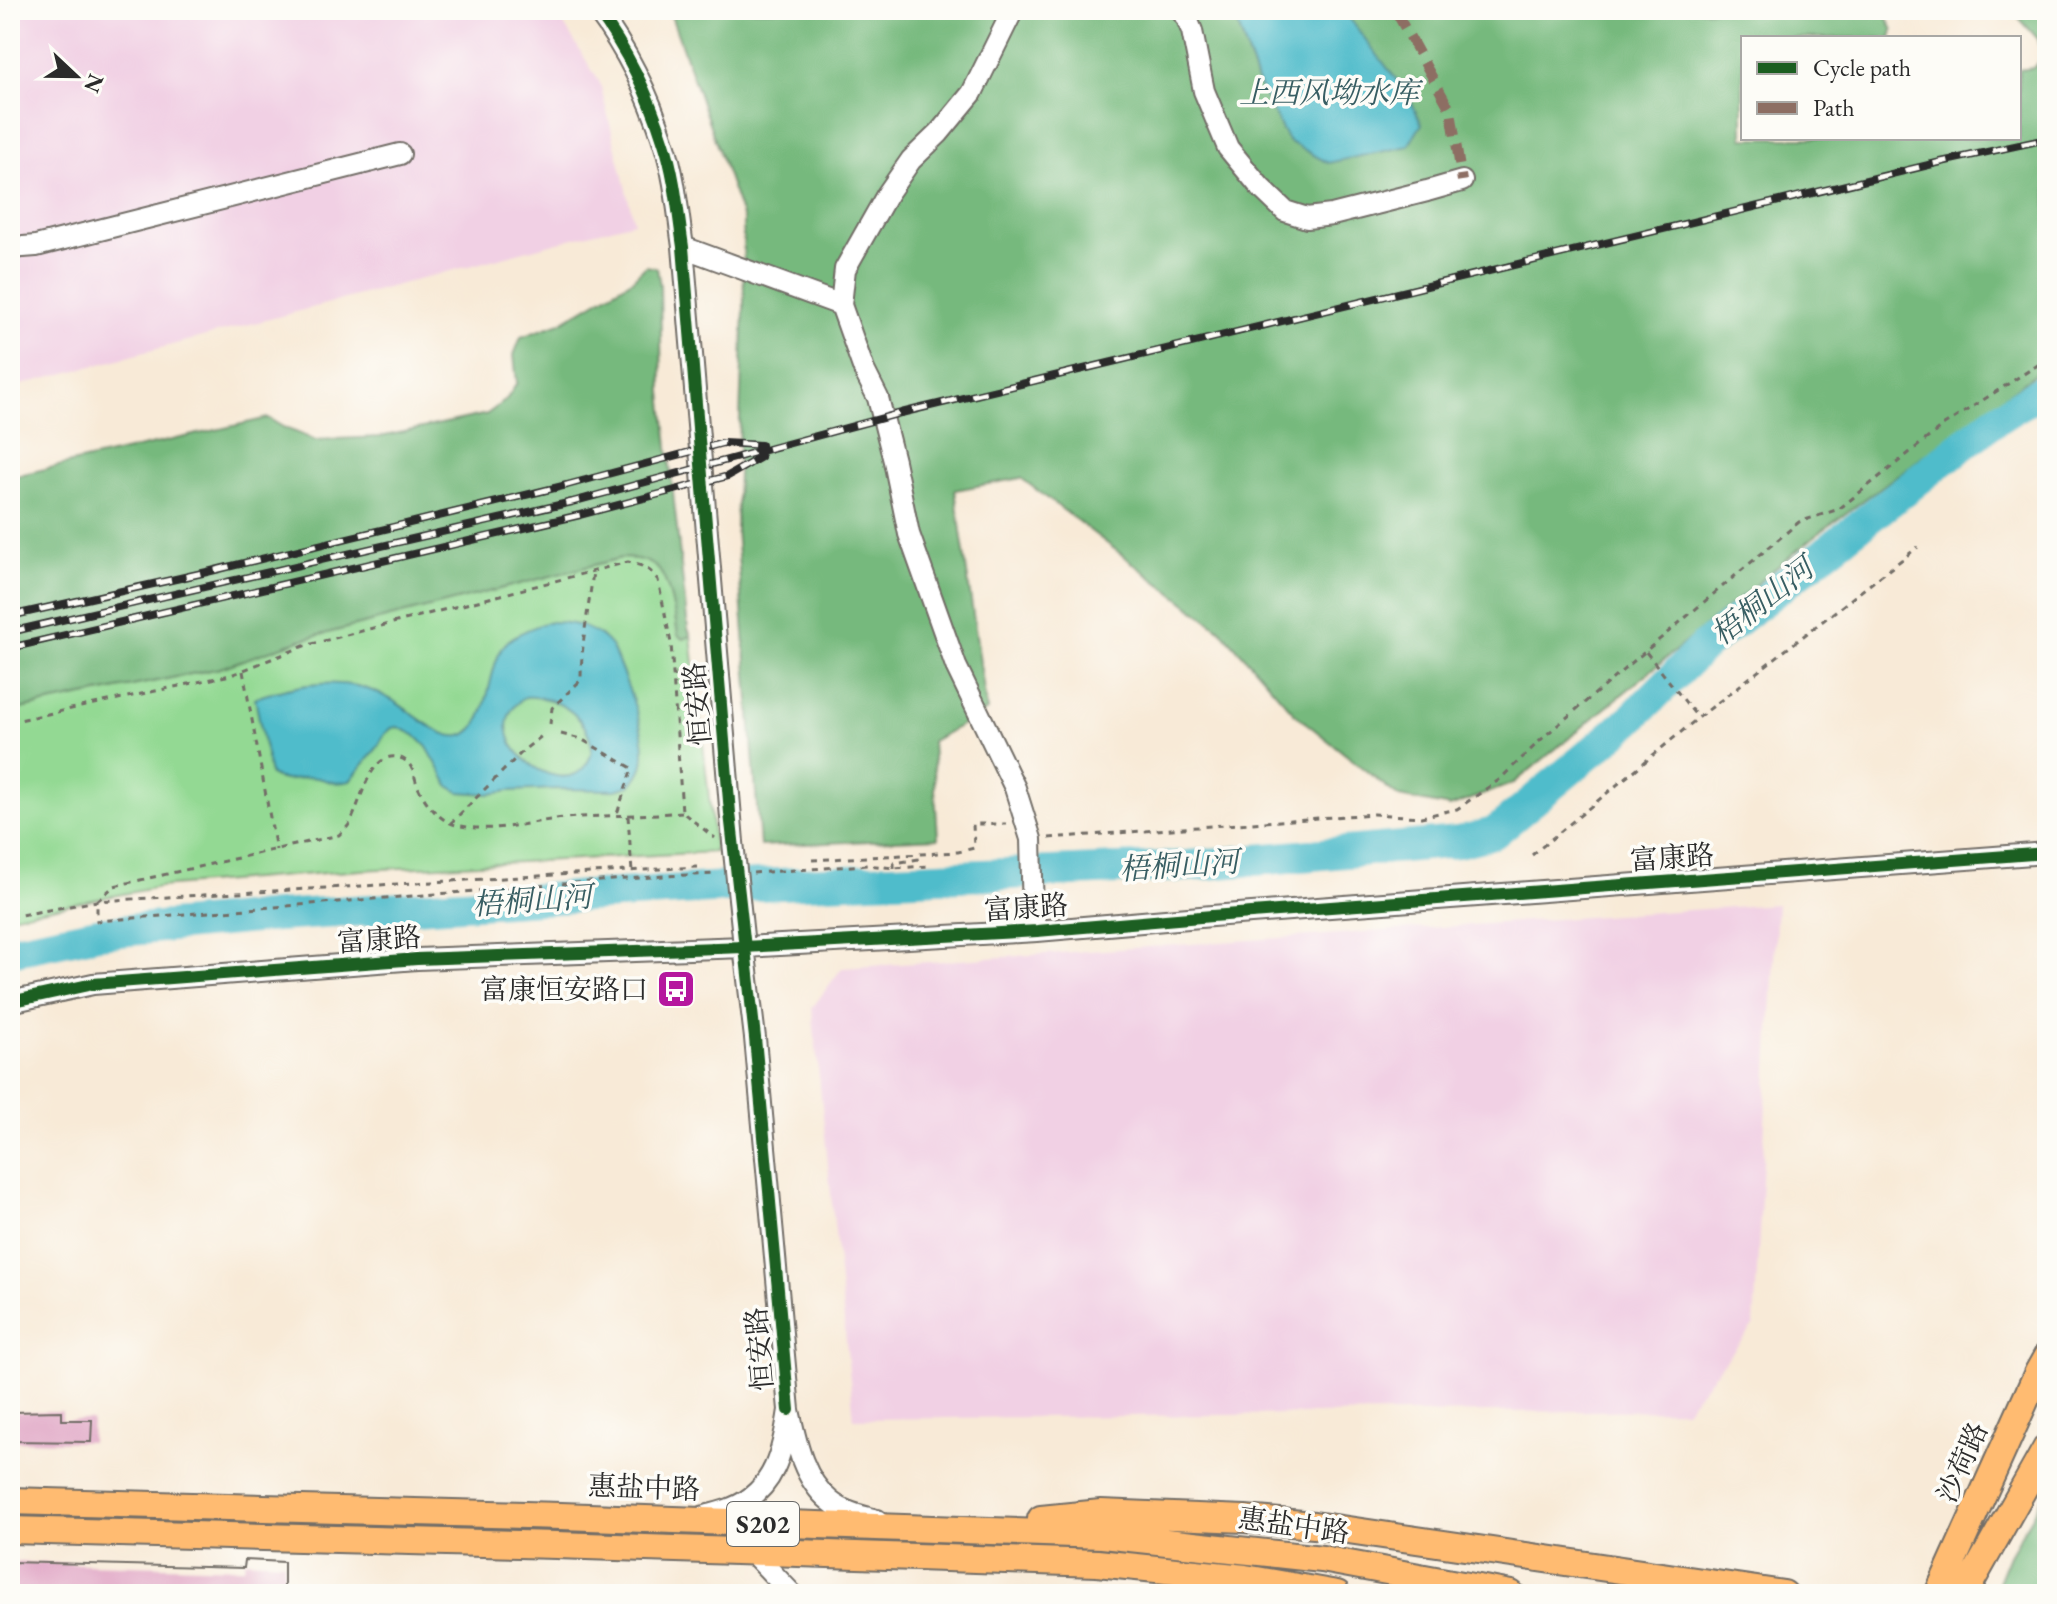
<svg xmlns="http://www.w3.org/2000/svg" width="2057" height="1604" font-family="'EB Garamond','Noto Serif SC',serif">
<style>
.built{fill:#f1d0e4}
.green{fill:#93d993;stroke:#5f825f;stroke-width:2}
.forest{fill:#76b97d;stroke:#507254;stroke-width:2}
.water{fill:#50bccb;stroke:#3e747b;stroke-width:2;fill-rule:evenodd}
.lines{fill:none;stroke-linecap:round;stroke-linejoin:round}
.river{stroke:#50bccb;stroke-width:32}
.building{fill:#dd9bbf}
.minor-casing{stroke:#736e67;stroke-width:24}
.major-casing{stroke:#736e67;stroke-width:30}
.path{stroke:#736e67;stroke-width:3;stroke-dasharray:6 6;stroke-linecap:butt}
.minor{stroke:#fff;stroke-width:20}
.major{stroke:#ffbb71;stroke-width:26}
.rail-casing{stroke:#2b2b2b;stroke-width:8}
.rail{stroke:#fdfcf7;stroke-width:5;stroke-dasharray:15;stroke-linecap:butt}
.minor-bridge-casing{stroke:#736e67;stroke-width:24;stroke-linecap:butt}
.minor-bridge{stroke:#fff;stroke-width:20}
.quiet{stroke:#8d6e63;stroke-width:10;stroke-dasharray:20 10;stroke-linecap:butt}
.cycleway-casing{stroke:#fdfcf7;stroke-width:17}
.cycleway{stroke:#1b5e20;stroke-width:12}
.labels{text-anchor:middle;dominant-baseline:central;stroke-width:7;stroke-linejoin:round;paint-order:stroke}
.shield{fill:#fdfcf7;stroke:#6a6a68;stroke-width:2}
.shield-label{font-size:26px;font-weight:bold;fill:#2b2b2b}
.street-label{font-size:28px;fill:#2b2b2b;stroke:#fdfcf7}
.poi-label{font-size:28px;fill:#2b2b2b;stroke:#fdfcf7;text-anchor:end}
.water-label{font-size:30px;font-style:italic;fill:#385e63;stroke:#fdfcf7}
</style>
<rect width="100%" height="100%" fill="#fdfcf7"/>
<filter id="ink" filterUnits="userSpaceOnUse"><feTurbulence type="fractalNoise" baseFrequency=".0125" numOctaves="2"/><feDisplacementMap in="SourceGraphic" scale="16" xChannelSelector="R" yChannelSelector="G"/><feConvolveMatrix kernelMatrix="1 2 1 2 8 2 1 2 1" color-interpolation-filters="sRGB"/></filter>
<filter id="wash" filterUnits="userSpaceOnUse"><feTurbulence type="fractalNoise" baseFrequency=".006" numOctaves="4" result="noise"/><feDisplacementMap in="SourceGraphic" scale="32" xChannelSelector="R" yChannelSelector="G"/><feGaussianBlur stdDeviation="1.8" result="paint"/><feColorMatrix in="noise" values="0 0 0 0 0 0 0 0 0 0 0 0 0 0 0 0 0 1.4 0 .05"/><feComposite in="paint" operator="in"/></filter>
<g filter="url(#wash)">
<rect width="100%" height="100%" fill="#f8ead7"/>
<path class="built" d="M10 10H555L600 83 634 222 10 388Z
M1777 904 1754 1325 1685 1410 854 1419 812 1008 842 968Z"/>
<path class="green" d="M621 558C634 558 647 559 657 568 669 579 676 618 678 635L683 639 691 636 715 852 361 870 159 887 10 916V711L220 668 300 640Z"/>
<path class="forest" d="M669 10H1233L1257 81 1362 37 1343 10H1883L1893 30 1891 38H1743V138H2019V70L2034 68 2043 57 2038 39 2012 10H2047V365L1815 536 1514 783 1450 807 1399 797 1295 714 1221 630 1021 478 955 490 987 711 932 741 938 838 760 846 736 529 744 308 743 219Z
M646 266 657 268 660 285 662 392 688 629 691 636 683 639 678 635C676 619 669 579 657 568 647 559 634 558 621 558L300 640 220 668 10 711V477L268 418 283 427 315 440 380 437 487 414 506 400 517 383 514 355 521 337 560 323 632 280Z
M2047 1490V1594H1993L2009 1555Z"/>
<path class="water" d="M1233 10H1343L1408 95 1422 124 1408 146 1328 163 1288 141 1257 81Z
M547 622C570 621 597 627 612 647 623 675 650 734 643 764 641 772 636 779 630 786L615 790 559 789 509 791 490 794 459 792 449 786 427 747 415 735 398 727 392 728 385 734 377 748 350 781C332 785 332 781 317 778 297 774 294 787 270 775L255 698C287 687 324 679 357 686 369 689 381 694 392 700 410 710 440 740 461 736 493 728 485 662 508 641 518 632 535 627 547 622ZM525 697C554 695 585 714 591 743 593 752 591 758 585 766 558 803 470 734 525 697Z"/>
<g class="lines">
<path class="river" d="M10 951 98 933 276 916 757 885 1187 866 1458 842 1494 833 1629 721 1702 648 1995 420 2047 387"/>
</g>
<g id="blocks">
<path class="building" d="M62 1411V1420H92L91 1442 10 1441V1412Z
M245 1560 284 1562V1594H10V1562L244 1568Z"/>
</g>
</g>
<g filter="url(#ink)">
<use href="#blocks" fill-opacity="0" stroke="#736e67" stroke-width="2"/>
<g class="lines">
<g class="minor-casing">
<path id="minor" d="M597 10C627 50 649 95 664 143 675 176 678 213 683 247L733 842
M1013 10 972 93 939 133 911 160 888 193 845 269 841 305 864 370 878 398 894 461 909 534 956 666 1015 788 1031 839 1033 916 1037 931
M1180 10 1186 16 1192 31 1204 91 1228 148 1261 188 1285 211 1307 218 1332 215 1427 191 1462 181
M683 247 841 305
M10 248 36 246 400 154
M744 946 755 1038 789 1410
M10 1002 93 984 417 959 744 947 1037 931 1212 916 2047 853
M702 1517C712 1514 723 1512 732 1508 775 1491 783 1450 789 1410 796 1442 803 1479 830 1501 843 1512 861 1516 877 1520
M752 1552 792 1594"/>
</g>
<g class="major-casing">
<path id="major" d="M10 1501 561 1516 1102 1535 1322 1559 1511 1594
M1041 1519 1101 1513 1245 1519 1314 1525 1784 1594
M10 1530 556 1545 1097 1563 1245 1578 1337 1594
M1938 1594 2038 1372 2047 1356
M1964 1594 2047 1447"/>
</g>
<path class="path" d="M1646 652 1698 718
M243 671 276 850
M10 722 231 675 304 646 628 562 642 566 650 571 658 580 671 643 682 812 715 838
M550 724 552 708 581 680C581 644 589 608 593 571
M561 734 581 739 632 768 616 817
M682 812C643 816 604 815 565 818 526 822 496 834 456 825 439 821 425 802 418 787 415 780 414 770 409 764 405 758 394 755 387 758 365 767 360 808 348 826 345 830 342 832 339 835L114 886 97 901V921L664 876 717 874
M628 816 632 872
M450 824 525 749 543 735
M1049 838 1373 814 1421 817 1457 809 1499 780 1546 735 1799 522 1839 509 1944 425 2047 359
M1532 855 1698 718 1918 547
M812 860 958 852 974 848 973 824H1006
M894 868V863L919 859V855
M753 873 867 865 894 868 929 866
M10 917 97 901 697 867"/>
<use href="#minor" class="minor"/>
<use href="#major" class="major"/>
<g class="rail-casing">
<path id="rail" d="M10 616 207 572 567 485 723 443 761 445
M10 632 572 502 901 413 1941 162 2047 139
M10 648 580 515 728 476 761 457"/>
</g>
<use href="#rail" class="rail"/>
<g class="minor-bridge-casing">
<path id="minor-bridge" d="M733 842 744 946"/>
</g>
<use href="#minor-bridge" class="minor-bridge"/>
<path class="quiet" d="M1395 10 1451 111 1462 181"/>
<g class="cycleway-casing">
<path id="cycleway" d="M597 10C627 50 649 95 664 143 675 176 678 213 683 247L730 813 755 1038 789 1410
M10 1002 93 984 417 959 744 947 1037 931 1212 916 2047 853"/>
</g>
<use href="#cycleway" class="cycleway"/>
</g>
</g>
<defs>
<g id="bus-square" transform="scale(2)"><rect x="-9" y="-9" width="18" height="18" rx="4" fill="#b5179e" stroke="#fdfcf7"/><path d="M-5-6H5V4H4V6H2V4H-2V6H-4V4H-5ZM-3.5-4V0h7V-4ZM-3.5 1.2v1.5H-2V1.2ZM2 1.2v1.5H3.5V1.2Z" fill="#fff"/></g>
</defs>
<g fill-rule="evenodd">
<use href="#bus-square" x="676" y="989"/>
</g>
<g class="labels">
<rect class="shield" x="727" y="1502" width="72" height="44" rx="6"/>
<g class="shield-label">
<text x="763" y="1524">S202</text>
</g>
<g class="street-label">
<text transform="translate(697 704) rotate(-95)">恒安路</text>
<text transform="translate(1672 857) rotate(-4)">富康路</text>
<text transform="translate(1026 907) rotate(-4)">富康路</text>
<text transform="translate(379 939) rotate(-4)">富康路</text>
<text transform="translate(759 1349) rotate(-95)">恒安路</text>
<text transform="translate(1962 1462) rotate(-66)">沙荷路</text>
<text transform="translate(644 1487) rotate(2)">惠盐中路</text>
<text transform="translate(1294 1525) rotate(8)">惠盐中路</text>
</g>
<g class="poi-label">
<text x="648" y="989">富康恒安路口</text>
</g>
<g class="water-label">
<text x="1329" y="92">上西风坳水库</text>
<text transform="translate(1762 601) rotate(-38)">梧桐山河</text>
<text transform="translate(1179 865) rotate(-4)">梧桐山河</text>
<text transform="translate(532 900) rotate(-4)">梧桐山河</text>
</g>
</g>
<rect width="2057" height="1604" fill="none" stroke="#fdfcf7" stroke-width="40"/>
<rect x="1741" y="36" width="280" height="104" fill="#fdfcf7" stroke="#a9a8a5" stroke-width="2"/>
<rect x="1757" y="62" width="40" height="12" fill="#1b5e20" stroke="#a9a8a5" stroke-width="2"/>
<text x="1813" y="76" font-size="24" fill="#2b2b2b">Cycle path</text>
<rect x="1757" y="102" width="40" height="12" fill="#8d6e63" stroke="#a9a8a5" stroke-width="2"/>
<text x="1813" y="116" font-size="24" fill="#2b2b2b">Path</text>
<g transform="translate(76 76) rotate(112)" stroke="#fdfcf7" stroke-width="6" paint-order="stroke">
<path d="M0-6L14 30L0 20L-14 30Z" fill="#2b2b2b"/>
<text y="-12" font-size="22" font-weight="bold" text-anchor="middle" fill="#2b2b2b">N</text>
</g>
</svg>
